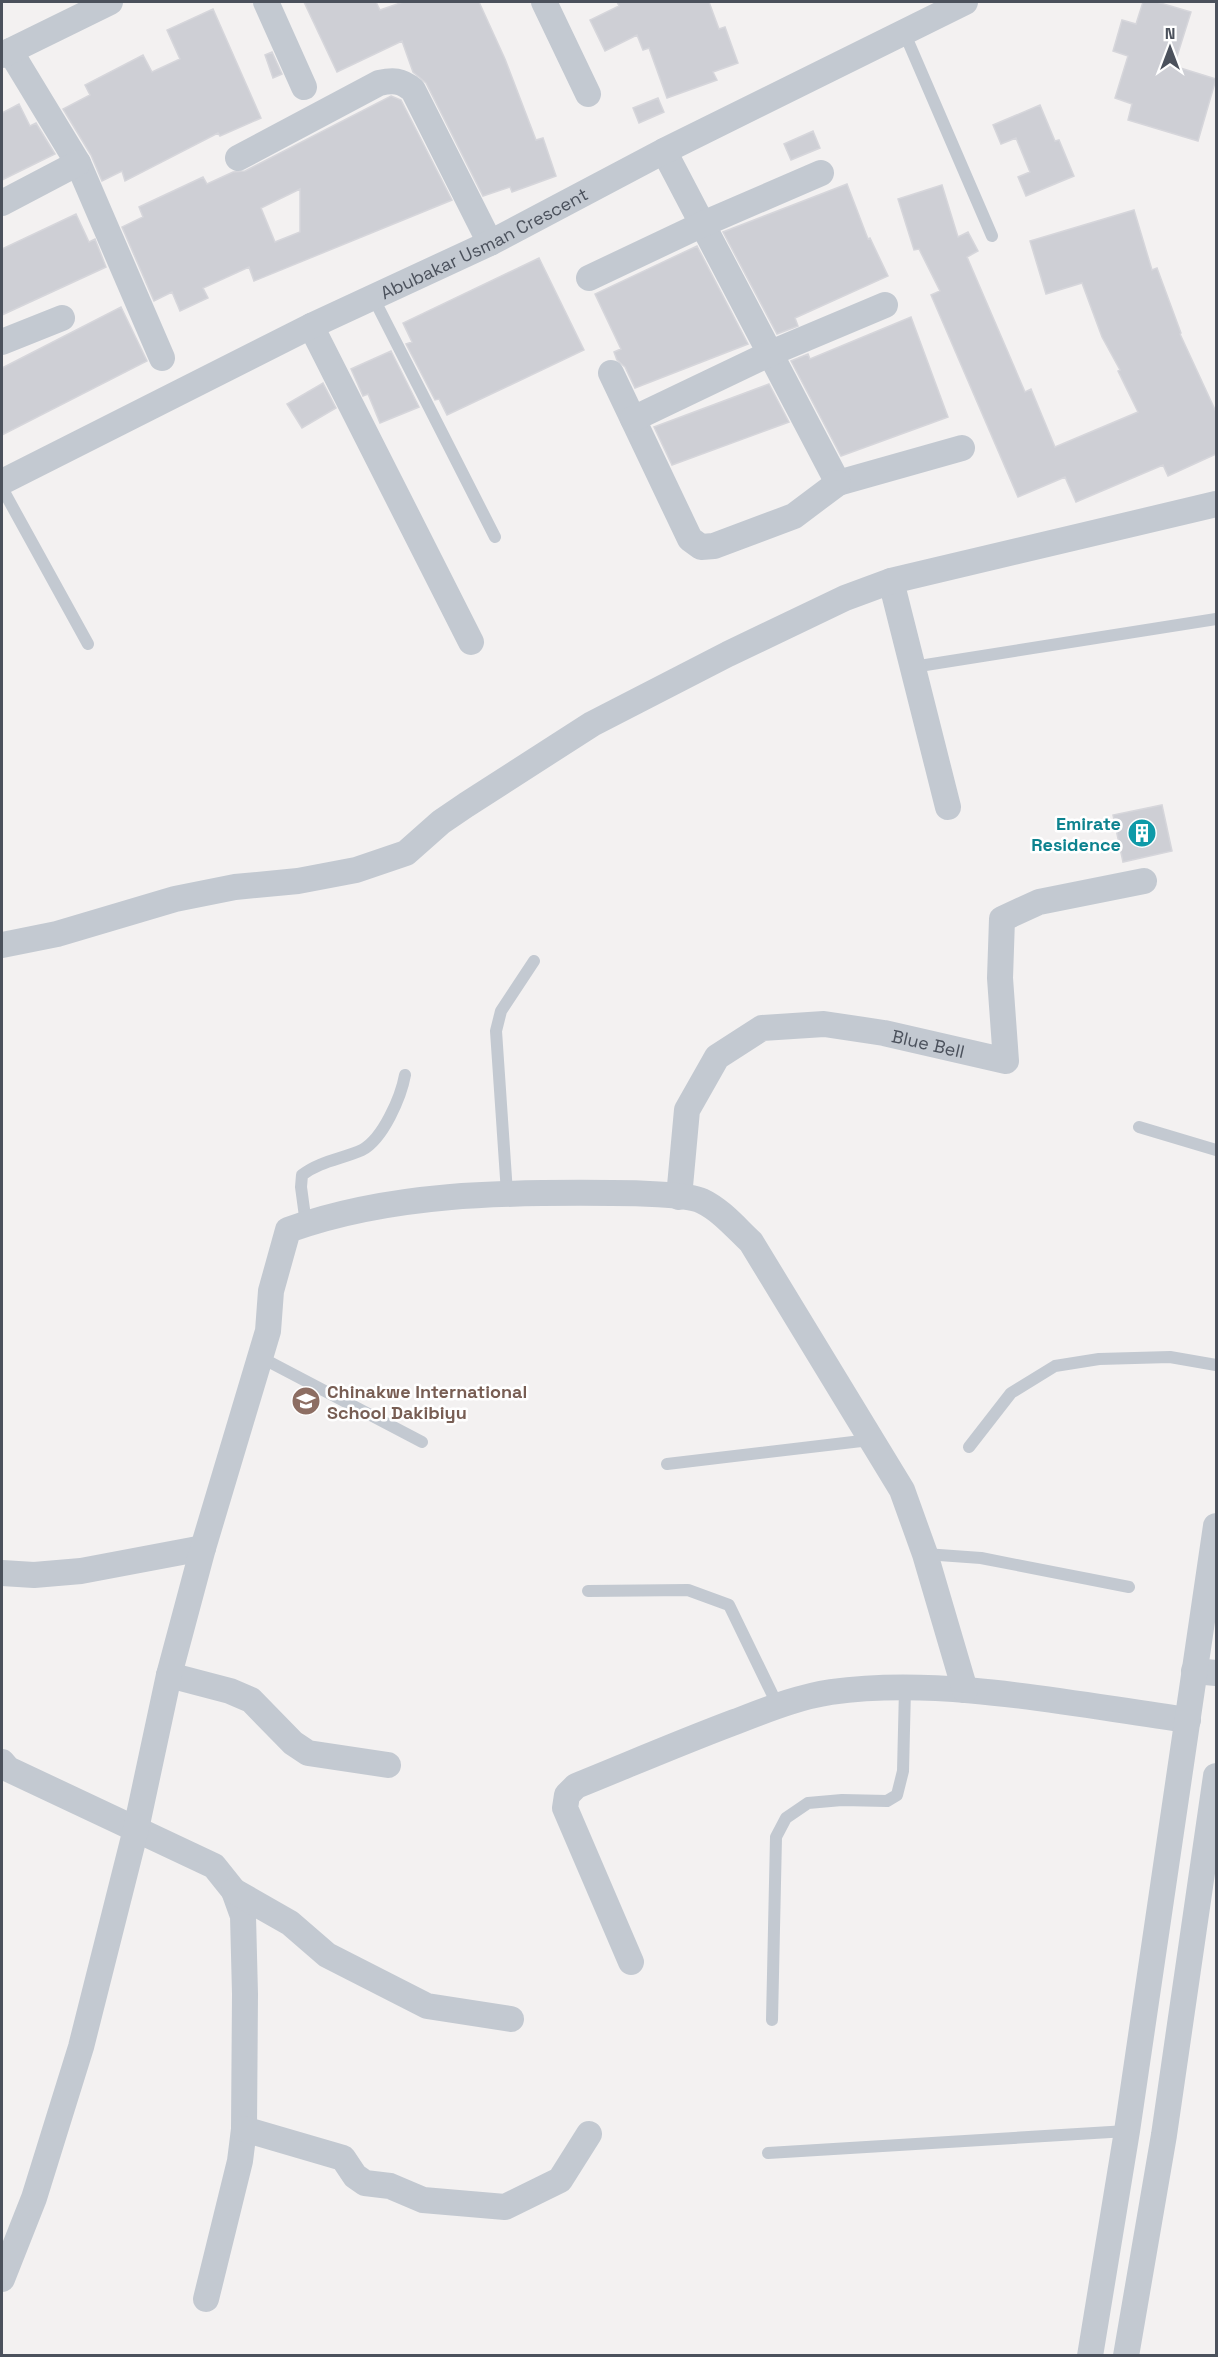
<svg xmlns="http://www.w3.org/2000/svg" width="1218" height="2357" font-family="'Space Grotesk',sans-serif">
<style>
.building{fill:#cecfd5;stroke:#d6d6db;stroke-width:1.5;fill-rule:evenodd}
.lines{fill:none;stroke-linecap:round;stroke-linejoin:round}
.service{stroke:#c3c9d1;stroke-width:12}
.minor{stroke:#c3c9d1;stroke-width:26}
.labels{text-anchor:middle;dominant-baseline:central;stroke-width:5;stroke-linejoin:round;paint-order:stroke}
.street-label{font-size:18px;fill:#4b515c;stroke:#fff}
.culture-label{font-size:18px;font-weight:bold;fill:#0d838f;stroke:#fff;text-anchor:end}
.education-label{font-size:18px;font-weight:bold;fill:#785e54;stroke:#fff;text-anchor:start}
</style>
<rect width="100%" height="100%" fill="#f3f1f1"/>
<path class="building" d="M304 2H376L380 10 403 2H479L505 59 536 140 543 138 556 176 512 192 510 187 483 196 426 83 413 72 402 41 337 72Z
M617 2H709L719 29 725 27 738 63 713 72 717 80 667 98 649 48 643 50 637 35 605 51 590 20 619 6Z
M1143 2H1157L1191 12 1174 66 1216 79 1198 141 1128 120 1132 104 1115 98 1128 56 1113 51 1122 20 1136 24Z
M213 9 261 118 220 136 218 133 125 181 122 171 102 181 91 155 63 109 90 95 85 85 143 55 152 72 180 59 167 30Z
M272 52 282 74 273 78 265 55Z
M391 96 401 100 452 200 254 281 249 267 203 288 208 298 180 311 172 292 154 301 122 227 143 217 139 207 203 177 207 184 233 172 245 171ZM300 189V232L275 242 261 208Z
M658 98 664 112 639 123 633 108Z
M19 104 30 126 36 123 55 154 2 180V113Z
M1040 105 1055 141 1059 140 1074 176 1026 196 1018 177 1030 172 1016 138 1001 144 993 125Z
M813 131 820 148 791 160 784 144Z
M847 184 868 239 870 238 888 276 795 318 798 326 777 334 723 232Z
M942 185 958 237 968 232 978 251 967 257 1025 392 1031 389 1055 447 1138 412 1118 371 1120 370 1102 337 1082 283 1046 294 1030 241 1134 210 1152 270 1157 268 1181 333 1180 334 1216 412V454L1168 476 1163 465 1076 502 1065 477 1018 497 931 295 940 291 919 249 914 250 898 199Z
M76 214 89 242 95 239 106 267 2 315V249Z
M697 246 748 344 635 388 625 367 617 360 614 352 621 349 595 294Z
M539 258 584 350 447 415 439 399 435 400 406 344 412 342 403 323Z
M121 307 147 361 2 435V368Z
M911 317 948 417 841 456 791 361 808 354 810 359Z
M391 351 419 407 380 423 368 394 363 396 351 369Z
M323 383 336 408 302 428 287 404Z
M769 384 789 422 672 465 654 427Z
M1162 805 1172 851 1123 862 1113 815Z"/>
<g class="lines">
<path class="service" d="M904 32 992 236
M373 297 495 537
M2 488 88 644
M913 667 1216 619
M1139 1127 1216 1150
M507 1193 496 1031 501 1011 534 961
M306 1224 301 1187 302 1175C320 1161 342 1159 362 1150 383 1139 401 1097 405 1075
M260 1357 422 1442
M969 1447 1011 1393 1055 1366 1099 1359 1170 1357 1216 1365
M667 1464 870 1440
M925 1554 981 1558 1129 1587
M588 1591 688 1590 729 1605 778 1706
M772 2020 776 1837 786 1818 808 1803 842 1800 887 1801 897 1795 903 1771 905 1689
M768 2153 1127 2131"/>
<g class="minor">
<path d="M266 2 304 87"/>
<path d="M544 2 588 94"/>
<path d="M10 51 78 163 162 358"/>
<path d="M2 55 110 2"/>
<path d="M664 151 838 483 962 448"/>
<path d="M238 158 379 83C393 80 401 80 413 90L490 243"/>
<path d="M2 203 78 163"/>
<path d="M589 278 703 224 821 173"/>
<path d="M311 326 471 642"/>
<path d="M2 342 62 318"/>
<path d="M611 373 690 539 701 547 714 546 794 516 838 483"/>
<path d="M633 419 771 353 885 305"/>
<path id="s1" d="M2 482 311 326 490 243 664 151 965 2"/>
<path d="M891 581 948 807"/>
<path d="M2 945 57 934 175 899 235 887 298 881 356 870 406 853 441 822 466 805 592 724 728 654 845 598 891 581 1216 504"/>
<path id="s2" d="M679 1197 687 1110 717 1057 762 1028 824 1024 884 1033 1006 1061 1000 978 1002 919 1039 902 1144 881"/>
<path d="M2 1573 34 1575 81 1571 203 1548"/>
<path d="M1194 1671 1216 1673"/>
<path d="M169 1675 230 1691 251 1700 293 1743 308 1753 388 1765"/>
<path d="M2 1762 8 1769 214 1866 234 1891 243 1916 245 1994 244 2129 240 2161 206 2299"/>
<path d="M234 1891 290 1923 327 1955 427 2006 511 2019"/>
<path d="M631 1962 565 1808 567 1795 576 1786C628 1765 679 1743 732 1723 764 1711 797 1697 831 1692 945 1676 1075 1705 1188 1720"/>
<path d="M244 2129 343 2158 355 2176 365 2183 390 2186 423 2200 505 2207 560 2180 589 2134"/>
<path d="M2 2279 34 2198 81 2047 136 1829 169 1675 203 1548 268 1331 271 1291 288 1230C391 1193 504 1192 612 1193 631 1193 687 1194 702 1201 721 1210 736 1228 751 1242L902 1490 925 1554 965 1690"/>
<path d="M1090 2356 1127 2131 1216 1526"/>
<path d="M1126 2356 1164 2135 1216 1776"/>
</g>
</g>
<defs>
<g id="building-disc" transform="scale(1.5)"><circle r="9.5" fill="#0f9aa8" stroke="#fff"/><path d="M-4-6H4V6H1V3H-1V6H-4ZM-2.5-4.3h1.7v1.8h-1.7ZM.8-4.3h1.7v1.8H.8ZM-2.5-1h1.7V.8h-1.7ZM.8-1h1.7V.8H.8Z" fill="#fff"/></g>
<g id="school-disc" transform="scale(1.5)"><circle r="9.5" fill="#8d6e63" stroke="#fff"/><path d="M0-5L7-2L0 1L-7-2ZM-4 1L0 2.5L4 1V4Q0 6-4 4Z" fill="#fff"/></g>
</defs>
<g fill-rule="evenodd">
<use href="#building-disc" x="1142" y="833"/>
<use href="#school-disc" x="306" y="1401"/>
</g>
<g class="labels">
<g class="street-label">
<text stroke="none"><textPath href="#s1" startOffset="538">Abubakar Usman Crescent</textPath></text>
<text stroke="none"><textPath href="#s2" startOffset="370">Blue Bell</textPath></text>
</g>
<g class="culture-label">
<text x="1121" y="823">Emirate<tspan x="1121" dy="21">Residence</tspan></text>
</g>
<g class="education-label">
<text x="327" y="1391">Chinakwe International<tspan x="327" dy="21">School Dakibiyu</tspan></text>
</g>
</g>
<rect width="1218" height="2357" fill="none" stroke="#4b515c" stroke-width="6"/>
<g transform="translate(1170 48)" stroke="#ffffff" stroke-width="4.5" paint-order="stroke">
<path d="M0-4.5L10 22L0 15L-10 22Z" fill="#4b515c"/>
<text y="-9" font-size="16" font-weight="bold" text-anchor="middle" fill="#4b515c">N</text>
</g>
</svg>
